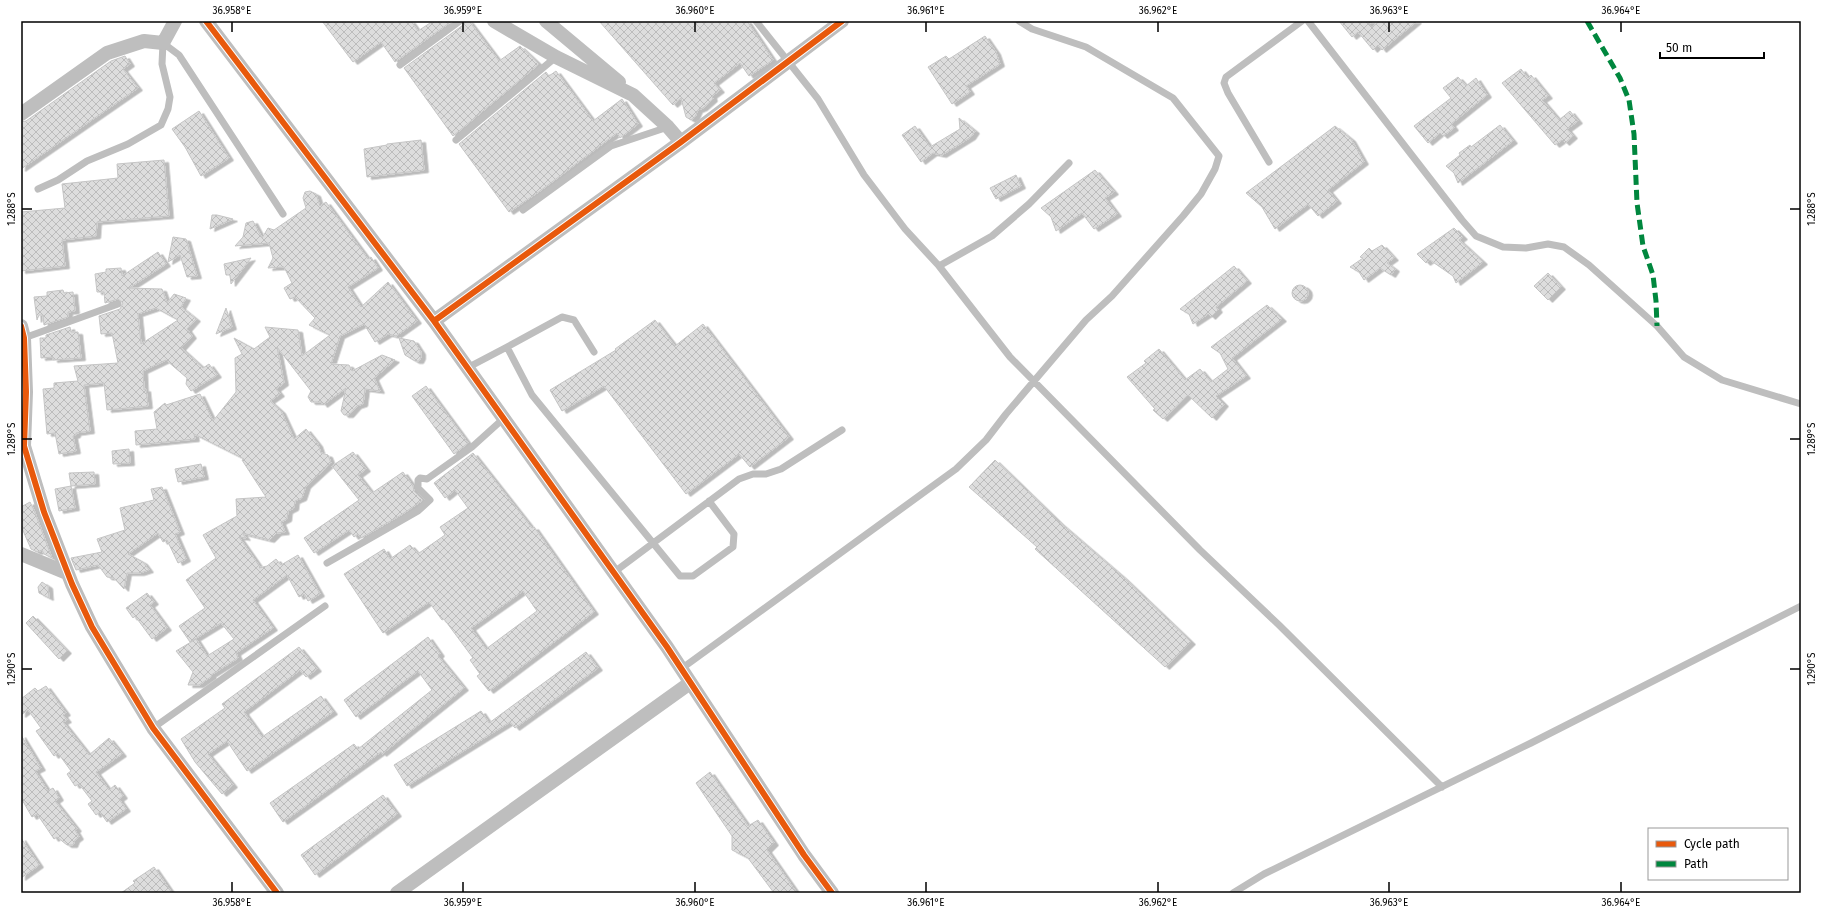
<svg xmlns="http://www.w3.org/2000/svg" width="1822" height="914" font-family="'Fira Sans',sans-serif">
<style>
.building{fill:url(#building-cross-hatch);stroke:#c5c5c5;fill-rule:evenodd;filter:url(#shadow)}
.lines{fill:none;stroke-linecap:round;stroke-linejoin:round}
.service{stroke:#bebebe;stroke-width:7}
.minor{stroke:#bebebe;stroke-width:14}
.quiet{stroke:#00873e;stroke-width:5;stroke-dasharray:10 5;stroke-linecap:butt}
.cycleway-casing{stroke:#fff;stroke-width:8}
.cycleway{stroke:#e8590c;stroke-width:6}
.ticks{fill:none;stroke:#000;stroke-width:1.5}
.neatline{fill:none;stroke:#000;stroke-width:1.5}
.ticks-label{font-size:10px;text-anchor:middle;fill:#000}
</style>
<defs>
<pattern id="building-cross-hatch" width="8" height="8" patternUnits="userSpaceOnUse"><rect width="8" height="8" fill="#ddd"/><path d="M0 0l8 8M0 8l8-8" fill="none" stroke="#bcbcbc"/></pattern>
<filter id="shadow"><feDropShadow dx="4.5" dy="2.5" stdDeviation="0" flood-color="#0004"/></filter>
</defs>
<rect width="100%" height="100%" fill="#fff"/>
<path class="building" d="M322 21H411L418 31 433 21H452L395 62 381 42 353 62Z
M465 21H469L499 61 520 46 539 64 453 136 404 68 463 25Z
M599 21H747L773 60 749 76 740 63 714 83 720 90 712 96 713 99 703 108 698 110 695 117 691 120 686 117 681 98 673 105Z
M1339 21H1373L1369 24 1372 27 1380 21H1417L1382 50 1378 45 1373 50 1358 32 1352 37Z
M985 36 996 52 1000 64 966 86 970 92 952 104 928 67 946 56 949 59Z
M125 56 130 64 123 69 138 88 21 169V122L26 121 111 61Z
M1521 69 1528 78 1531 75 1548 96 1542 100 1559 120 1570 111 1578 121 1567 129 1573 136 1565 143 1562 140 1555 145 1502 83Z
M556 71 593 121 622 99 638 124 620 138 617 133 540 191 509 212 459 144 546 72 549 76Z
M1458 77 1466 86 1476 78 1487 95 1451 124 1454 128 1443 136 1440 133 1428 143 1414 126 1451 98 1443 88Z
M199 111 229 158 201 176 185 147 172 129Z
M959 118 975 131 971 137 942 155 933 153 921 162 902 135 915 126 930 147 960 129Z
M1500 125 1513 141 1458 183 1454 173 1446 166 1460 155 1459 153 1470 145 1471 147Z
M1335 126 1351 139 1364 162 1328 190 1337 201 1318 216 1308 204 1275 229 1262 207 1246 193Z
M421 140 424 170 367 177 364 149 387 145V144Z
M164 160 169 216 97 222 96 236 62 240 65 266 21 271V212L65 208 62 184 118 178 117 164Z
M1095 170 1114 192 1105 198 1117 214 1094 229 1082 213 1056 231 1051 217 1041 208Z
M1016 175 1021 186 996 199 990 188Z
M310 191 316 194 320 206 326 202 368 259 371 257 378 268 348 287 361 307 388 282 417 321 396 336 388 334 375 342 364 324 340 336 331 364 349 365 352 371 382 355 395 360 374 378 380 391 365 389 363 404 357 406 349 415H344L341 411 346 388 323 405 321 402H311L308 397 311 391 277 347 284 383 276 389 280 394 270 401 281 411 294 439 306 429 318 444 321 453 328 455 331 463 306 486 302 498 295 501 294 508 288 511 287 519 281 522 285 532 277 533 270 540 242 533 246 538 239 537 260 567 259 568 267 566 276 559 281 565 298 555 320 594 308 601 304 594 299 597 287 575 253 600 273 628 236 653 238 658 211 675 212 676 199 685H188L193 672 176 651 196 639 207 656 234 639 221 623 190 642 179 626 205 608 186 580 216 558 203 535 237 516 236 499 266 497 242 460 244 459 194 434 195 439 136 445 135 431 157 429 154 412 165 403 166 405 200 394 213 421 236 392 235 358 242 354 234 338 254 349 270 337 265 327 298 330 302 356 330 335 309 325 315 318 295 297 290 299 284 288 292 283 284 267 268 268 273 258 269 243 235 246 243 237 246 223 253 221 262 238 268 228 274 230 306 208 303 198 305 192Z
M212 215H217L233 219 210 229Z
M1454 228 1463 237 1459 240 1483 262 1456 283 1453 276 1430 260 1426 263 1417 254Z
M173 237 186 239 197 276 187 277 180 255 168 262Z
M1382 245 1394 258 1387 263 1395 269 1391 275 1380 268 1364 280 1359 272 1350 267 1363 258 1360 257 1369 248 1372 251Z
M158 252 166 264 129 288 162 289 167 303 174 294 186 298 181 307 196 319 187 329 192 336 181 348 203 368 209 364 217 375 191 391 186 384 187 378 166 360 143 371 144 390 146 389 148 406 107 410 104 383 84 385 90 431 76 433V435L73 436 76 451 59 454 55 433 47 434 43 389 54 388V383L78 381 74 366 118 363 112 333 101 334 99 316 120 309 123 303 118 299 105 303 104 292H97L95 274 106 272V269L121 268 122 276ZM156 308 178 320 141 344 138 314Z
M251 258 231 284 230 275H226L224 264Z
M1234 266 1247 281 1216 307 1218 310 1211 317 1208 314 1193 324 1189 314 1180 309Z
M1548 273 1561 287 1548 300 1534 286Z
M1292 293a8 8 0 1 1 16 0a8 8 0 1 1-16 0Z
M63 290 64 293 73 292 75 311 68 312V317L44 325 43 315H39L37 320 34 297 47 296V292Z
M1267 305 1282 319 1232 358 1246 376 1216 396 1224 404 1212 418 1188 395 1163 419 1153 410 1155 409 1127 377 1146 363 1144 361 1159 349 1185 380 1200 369 1211 382 1228 369 1220 353 1211 347Z
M226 308 232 327 216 334Z
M655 320 675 346 703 324 789 437 750 467 739 454 686 494 604 386 562 411 550 390 616 350 615 349Z
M70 327 71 332H78L81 358 53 360V357L41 358 40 338H46V335Z
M399 338 414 341 421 352V357L419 361H415L405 355Z
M426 386 468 443 454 454 412 396Z
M129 449 130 463 113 464 112 451Z
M353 452 366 469 358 475 372 493 403 472 413 486 414 491 423 500 401 515 361 538 358 534 354 537 349 530 314 553 304 538 359 500 332 466Z
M473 453 532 528 534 527 594 612 489 691 477 676 480 674 470 660 473 658 444 619 442 620 429 602 383 633 344 574 384 549 390 559 410 545 417 553H419L445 535 440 527 468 508 455 490 445 498 434 483ZM523 591 537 611 486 649 471 628Z
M995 460 1060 523 1124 578 1191 642 1165 667 1035 549 1037 547 969 487Z
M201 464 204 477 178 482 175 469Z
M94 472 95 484 71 486 75 508 59 511 55 489 71 486 69 473Z
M162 487 180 532 175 534 186 559 178 563 167 540 163 542 158 533 128 554 143 562 149 570 140 573H127L124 589 114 578 107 577 98 565 76 570 71 558 102 552 97 539 125 530 120 508 154 500 151 489Z
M30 502 34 510 52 558 44 554 42 550 37 552 31 549 21 526V507Z
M42 582 48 586 49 598 39 593 38 587Z
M147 593 154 602 150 605 167 628 152 639 135 616 133 618 126 608Z
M33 616 67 651 59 659 26 623Z
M428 637 440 654 438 656 464 688 382 754 381 752 283 822 270 803 354 744 358 749 432 690 418 671 356 717 344 700Z
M299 647 317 669 306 677 300 670 244 712 262 737 321 696 333 712 247 771 227 741 208 754 233 785 222 794 195 762 181 739 225 708 222 704Z
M586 652 598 668 515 728 510 722 407 786 394 765 481 711 489 723Z
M46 686 66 713 63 715 67 720 63 722 89 755 109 738 122 754 96 772 109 790 115 785 123 796 119 799 126 809 107 822 100 812 96 815 88 804 92 801 79 784 75 786 67 774 71 771 58 753 54 756 36 731 41 728 28 710 21 715V699L35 688 38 691Z
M21 735 41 768 35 771 48 791 53 788 59 798 55 801 77 829 75 830 79 837 75 840 73 845H67L57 837 54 839 37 814 32 817 21 798Z
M710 772 748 826 758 820 774 843 767 850 797 893H774L748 858 732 850V836L696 783Z
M383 795 397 814 315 875 301 855Z
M21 838 39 865 21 878Z
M154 867 172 893H121L135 883 133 881Z"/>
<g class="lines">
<path class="service" d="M756 21 818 99 864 175 905 229 939 266 1010 357 1200 550 1279 625 1442 787
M1308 21 1462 220 1476 236 1503 247 1526 248 1548 244 1564 247 1589 265 1657 326 1684 357 1722 380 1801 404
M163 43 179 55 283 214
M400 65 460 21
M456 140 556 57
M1269 162 1228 93 1224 83 1226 77 1302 21
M38 189 58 180 87 161 128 144 161 125 168 109 170 97 162 64 163 43
M523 210 611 146 668 127
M939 266 992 236 1029 204 1069 163
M24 338 118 304
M594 352 574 320 562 317 507 347 532 395 680 576H693L733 547 734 534 709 501
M467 368 507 347
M327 563 418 511 430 500 418 488V480L420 478 427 479 472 447 503 419
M613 573 739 479 753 474H766L781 469 842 430
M681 669 956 469 986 440 1006 414 1086 320 1112 296 1183 216 1201 194 1215 169 1219 156 1173 98 1086 47 1032 29 1019 21
M153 728 325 606
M1233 893 1264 874 1531 743 1801 606"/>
<path class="minor" d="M206 21 434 321 667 647 804 855 832 893
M494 21 556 57 633 95 668 127 681 142
M546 21 619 82
M21 114 107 53 144 41 163 43 175 21
M434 321 681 142 842 21
M21 326 24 338 26 392 24 446 44 512 72 584 92 627 153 728 277 893
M21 554 67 573
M397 893 690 683"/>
<path class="quiet" d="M1587 21 1620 78 1629 100 1634 134 1637 203 1643 246 1653 275 1656 301 1657 326"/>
<g class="cycleway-casing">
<path id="cycleway" d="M206 21 434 321 667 647 804 855 832 893
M434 321 681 142 842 21
M21 326 24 338 26 392 24 446 44 512 72 584 92 627 153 728 277 893"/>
</g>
<use href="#cycleway" class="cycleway"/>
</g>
<path class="ticks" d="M232 22V32M463 22V32M695 22V32M926 22V32M1158 22V32M1389 22V32M1621 22V32M22 209H32M1790 209H1800M22 439H32M1790 439H1800M22 669H32M1790 669H1800M232 882V892M463 882V892M695 882V892M926 882V892M1158 882V892M1389 882V892M1621 882V892"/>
<rect width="1822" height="914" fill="none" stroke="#ffffff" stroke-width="44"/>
<rect x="1648" y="828" width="140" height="52" fill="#ffffff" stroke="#999999"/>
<rect x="1656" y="841" width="20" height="6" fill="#e8590c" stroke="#999999"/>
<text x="1684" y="848" font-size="12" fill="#000000">Cycle path</text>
<rect x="1656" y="861" width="20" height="6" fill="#00873e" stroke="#999999"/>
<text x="1684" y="868" font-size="12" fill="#000000">Path</text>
<path d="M1660 52v6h104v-6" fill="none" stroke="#000000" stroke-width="2"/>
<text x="1666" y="52" font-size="12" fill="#000000" stroke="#ffffff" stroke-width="3" paint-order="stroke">50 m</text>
<rect x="22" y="22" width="1778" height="870" class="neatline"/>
<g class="ticks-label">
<text x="232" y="14">36.958°E</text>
<text x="463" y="14">36.959°E</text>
<text x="695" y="14">36.960°E</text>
<text x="926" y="14">36.961°E</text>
<text x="1158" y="14">36.962°E</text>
<text x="1389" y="14">36.963°E</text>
<text x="1621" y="14">36.964°E</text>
<text transform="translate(11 209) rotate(-90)" y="4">1.288°S</text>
<text transform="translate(1811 209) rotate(-90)" y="4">1.288°S</text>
<text transform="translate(11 439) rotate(-90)" y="4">1.289°S</text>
<text transform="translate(1811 439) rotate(-90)" y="4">1.289°S</text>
<text transform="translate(11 669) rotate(-90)" y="4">1.290°S</text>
<text transform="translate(1811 669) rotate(-90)" y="4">1.290°S</text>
<text x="232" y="906">36.958°E</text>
<text x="463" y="906">36.959°E</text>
<text x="695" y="906">36.960°E</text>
<text x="926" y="906">36.961°E</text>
<text x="1158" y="906">36.962°E</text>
<text x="1389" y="906">36.963°E</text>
<text x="1621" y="906">36.964°E</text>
</g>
</svg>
